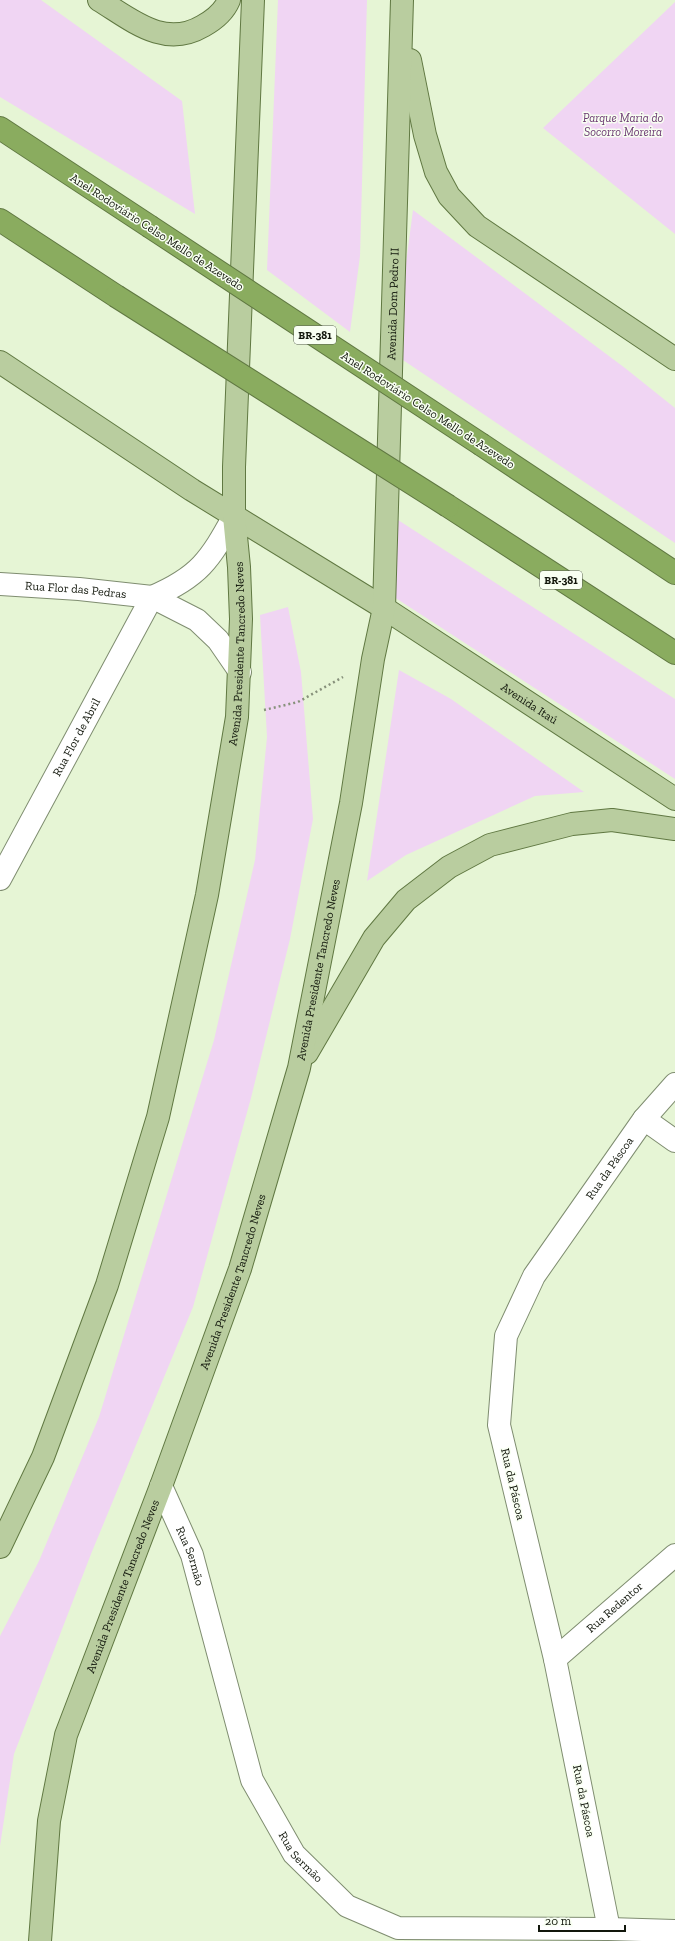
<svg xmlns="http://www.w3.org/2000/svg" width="675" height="1941" font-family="'Zilla Slab',serif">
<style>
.green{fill:#f0d5f3}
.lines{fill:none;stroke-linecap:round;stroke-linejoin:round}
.minor-casing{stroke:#7f8d70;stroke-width:24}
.major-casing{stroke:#607842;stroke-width:24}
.highway-casing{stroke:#607842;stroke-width:24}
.path{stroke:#87917b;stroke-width:2.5;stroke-dasharray:2 3;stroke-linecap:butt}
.minor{stroke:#fff;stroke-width:22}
.major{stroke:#b9cd9f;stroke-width:22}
.highway{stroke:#8aac5f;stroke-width:22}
.highway-bridge-casing{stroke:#607842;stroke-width:24;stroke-linecap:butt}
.highway-bridge{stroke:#8aac5f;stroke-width:22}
.labels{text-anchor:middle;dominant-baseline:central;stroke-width:3;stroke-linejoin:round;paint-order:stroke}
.shield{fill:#f8fff2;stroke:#575d51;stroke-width:1}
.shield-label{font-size:11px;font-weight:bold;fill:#12170c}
.park-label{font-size:12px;font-style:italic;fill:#6b3872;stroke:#f8fff2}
.street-label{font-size:12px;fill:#12170c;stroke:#f8fff2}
</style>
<rect width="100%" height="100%" fill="#e6f5d5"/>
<path class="green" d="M0 0H41L182 101 195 214 0 97Z
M278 0H367L360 256 350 332 267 270Z
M675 2V234L543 128Z
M413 210 625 368 675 408V543L394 354Z
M381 509 675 699V779L394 597Z
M288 607 301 672 313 819 290 939 251 1098 193 1307 91 1554 14 1754 0 1846V1636L39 1561 99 1417 214 1040 255 860 267 737 260 615Z
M399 670 451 699 584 792 535 796 406 855 367 881Z"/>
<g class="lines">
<g class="minor-casing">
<g id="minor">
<path id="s1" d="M0 584 79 589 152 597 197 620 218 640 240 672"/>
<path d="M152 597C199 577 210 560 234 516"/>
<path id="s2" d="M0 879 152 597"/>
<path d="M644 1119 675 1141"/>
<path id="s3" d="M161 1486 192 1555 252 1780 294 1854 347 1906 398 1928 609 1929 675 1931"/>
<path id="s4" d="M555 1659 675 1555"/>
<path id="s5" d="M609 1929 555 1659 499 1425 506 1336 534 1276 644 1119 675 1084"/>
</g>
</g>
<g class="major-casing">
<g id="major">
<path d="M99 0C132 20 164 49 203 26 214 20 224 12 229 0"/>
<path d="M410 60 425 135 436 172 449 196 477 226 675 359"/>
<path id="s6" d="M0 362 192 490 384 608 675 799"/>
<path d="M307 1053 374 938 406 900 449 867 490 845 572 824 612 820 675 829"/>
<path id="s7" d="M0 1547 43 1457 107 1285 158 1117 207 895 237 717 241 619 239 567 234 516V467L253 0"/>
<path id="s8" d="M40 1941 49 1821 66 1735 161 1486 240 1269 299 1068 351 803 373 659 384 608 402 0"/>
</g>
</g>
<g class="highway-casing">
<path id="highway" d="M0 128 149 226
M0 220 116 296
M482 445 675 573
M448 506 675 653"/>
</g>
<path class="path" d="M264 710 298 702 343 677"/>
<use href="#minor" class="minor"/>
<use href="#major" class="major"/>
<use href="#highway" class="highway"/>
<g class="highway-bridge-casing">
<path id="highway-bridge" d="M149 226 482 445
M116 296 448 506"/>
</g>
<use href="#highway-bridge" class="highway-bridge"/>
</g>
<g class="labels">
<g class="shield">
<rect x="294" y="326" width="42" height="18" rx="3"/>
<rect x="540" y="571" width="42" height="18" rx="3"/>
</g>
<g class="shield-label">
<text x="315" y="335">BR-381</text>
<text x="561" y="580">BR-381</text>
</g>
<g class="park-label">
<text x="623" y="118">Parque Maria do<tspan x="623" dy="14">Socorro Moreira</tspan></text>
</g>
<g class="street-label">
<text transform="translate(157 232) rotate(33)">Anel Rodoviário Celso Mello de Azevedo</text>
<text stroke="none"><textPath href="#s8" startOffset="1687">Avenida Dom Pedro II</textPath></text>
<text transform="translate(428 410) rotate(33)">Anel Rodoviário Celso Mello de Azevedo</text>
<text stroke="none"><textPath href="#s1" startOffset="76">Rua Flor das Pedras</textPath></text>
<text stroke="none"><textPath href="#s7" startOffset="930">Avenida Presidente Tancredo Neves</textPath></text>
<text stroke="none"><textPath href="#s6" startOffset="630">Avenida Itaú</textPath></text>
<text stroke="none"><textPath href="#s2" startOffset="161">Rua Flor de Abril</textPath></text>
<text stroke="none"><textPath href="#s8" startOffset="1015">Avenida Presidente Tancredo Neves</textPath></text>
<text stroke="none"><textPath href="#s5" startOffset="803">Rua da Páscoa</textPath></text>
<text stroke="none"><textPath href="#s8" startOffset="691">Avenida Presidente Tancredo Neves</textPath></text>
<text transform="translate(513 1484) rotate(77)">Rua da Páscoa</text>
<text stroke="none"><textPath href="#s3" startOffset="76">Rua Sermão</textPath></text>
<text stroke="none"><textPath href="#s8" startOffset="367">Avenida Presidente Tancredo Neves</textPath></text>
<text stroke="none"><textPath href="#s4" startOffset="79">Rua Redentor</textPath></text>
<text transform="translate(584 1801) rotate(79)">Rua da Páscoa</text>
<text stroke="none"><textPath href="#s3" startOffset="400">Rua Sermão</textPath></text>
</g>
</g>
<path d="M539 1925v6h86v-6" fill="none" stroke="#12170c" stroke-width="2"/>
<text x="545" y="1925" font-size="12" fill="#12170c" stroke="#f8fff2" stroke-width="3" paint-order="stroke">20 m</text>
</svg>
